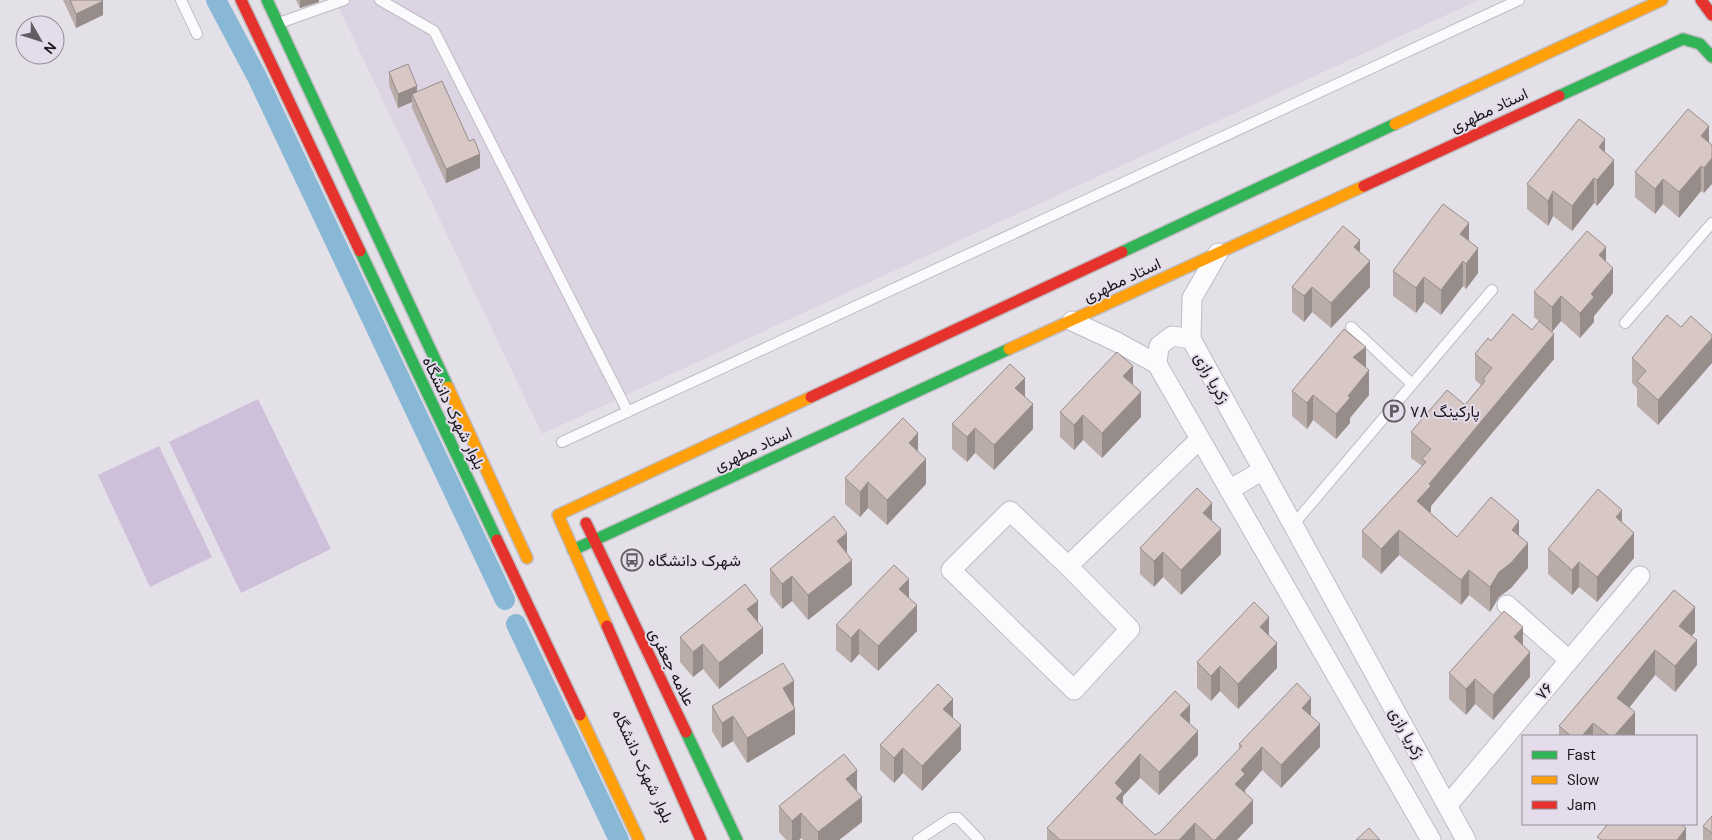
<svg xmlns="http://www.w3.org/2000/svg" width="1712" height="840" font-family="'DM Sans',Vazirmatn,sans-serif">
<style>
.built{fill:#dcd4e3}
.green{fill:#cebfdb}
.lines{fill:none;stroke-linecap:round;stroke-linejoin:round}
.canal{stroke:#88b8d6;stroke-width:20}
.lane-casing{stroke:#bfbcc2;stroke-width:12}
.street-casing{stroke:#bfbcc2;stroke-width:21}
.fast-casing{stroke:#bfbcc2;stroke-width:14}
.slow-casing{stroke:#bfbcc2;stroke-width:14}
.jam-casing{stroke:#bfbcc2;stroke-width:14}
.lane{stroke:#fbfafc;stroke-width:10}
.street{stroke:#fbfafc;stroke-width:19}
.fast{stroke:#30b455;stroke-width:11}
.slow{stroke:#ff9f0a;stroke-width:11}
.jam{stroke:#e5322d;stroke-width:11}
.wall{fill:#b9aca9}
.shaded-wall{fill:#968c8a}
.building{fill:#d7c8c5;stroke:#968c8a}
.labels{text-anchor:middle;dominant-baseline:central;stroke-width:4;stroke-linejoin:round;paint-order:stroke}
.street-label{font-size:16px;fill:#1a171c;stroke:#e4dceb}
.poi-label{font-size:16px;fill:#1a171c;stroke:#e4dceb;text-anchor:start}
</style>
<rect width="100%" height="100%" fill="#e4e0e8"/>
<path class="built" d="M335 0H1479L542 434Z"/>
<path class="green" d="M258 399 331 549 241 593 169 442Z
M159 446 212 557 150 587 98 475Z"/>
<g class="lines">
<path class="canal" d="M216 0 257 77 505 600
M516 624 619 840"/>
<g class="lane-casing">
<path id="lane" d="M181 0 197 34
M380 0 434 31 628 412
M279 23 344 0
M1625 323 1712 223
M1351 327 1412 384
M562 442 1519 0
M1293 525 1492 290
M918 840 951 818H958L979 840"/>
</g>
<g class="street-casing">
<path id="street" d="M1072 321 1115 341 1157 364
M1191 339 1192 298 1218 253
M1229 490 1263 470
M1068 566 1010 511 951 570 1074 690 1130 629 1068 566 1200 439
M1507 605 1569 660
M1447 806 1640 576
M1431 840 1157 364 1159 346 1172 336 1191 339 1466 840"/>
</g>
<g class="fast-casing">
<path id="fast" d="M267 0 448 387
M1559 96 1683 39 1700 44 1712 57
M360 251 497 540
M1122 252 1395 124
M573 550 1009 349
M686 732 737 840"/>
</g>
<g class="slow-casing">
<path id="slow" d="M1395 124 1662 0
M1009 349 1364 186
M448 387 527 558
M607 626 558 515 811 397
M580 715 639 840"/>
</g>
<g class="jam-casing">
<path id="jam" d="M241 0 360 251
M1701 0 1712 15
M1364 186 1559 96
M811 397 1122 252
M586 523 686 732
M497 540 580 715
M607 626 701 840"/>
</g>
<use href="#lane" class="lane"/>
<use href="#street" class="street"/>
<use href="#fast" class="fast"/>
<use href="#slow" class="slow"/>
<use href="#jam" class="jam"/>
</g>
<path class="wall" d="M63 0H102L103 15 76 28Z
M296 0H319V2L300 8Z
M389 72 417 92 480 168 446 183 412 108V102L398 108 389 85Z
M1709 126 1704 193 1701 191 1679 218 1663 204 1655 214 1635 197V172Z
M1605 152 1614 185 1597 206 1594 203 1572 231 1553 216 1548 226 1527 209V184Z
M1469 241 1478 273 1466 289 1463 286 1441 315 1424 302 1416 313 1393 296V271Z
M1360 252 1370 287 1331 328 1312 312 1304 322 1292 312V287Z
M1606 262 1613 293 1594 316V322L1580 338 1561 321 1552 332 1554 359 1431 506V511L1430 513 1457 537 1519 536 1528 568 1511 588 1499 597 1490 612 1469 595 1461 605 1399 555 1381 574 1362 557V531L1422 466 1411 458V432L1465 405 1481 385 1475 380V354L1491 341 1532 330 1548 329 1534 317V292Z
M1667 315 1658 425 1637 406V388L1632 383V358Z
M1366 367 1369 395 1350 418V423L1336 439 1313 420 1307 429 1292 416V391Z
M1133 385 1141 417 1102 458 1083 440 1074 450 1060 437V412Z
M1025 397 1033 429 994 470 975 453 967 462 952 449V424Z
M918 451 926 484 887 525 868 508 860 517 845 504V478Z
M1212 521 1221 554 1181 595 1163 577 1154 587 1140 574V548Z
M1622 522 1634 558 1597 602 1579 587 1572 595 1548 574V549Z
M847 554 852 585 808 620 792 601 782 609 770 594V569Z
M1674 590 1695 632 1692 636 1697 665 1675 692 1655 675 1629 708 1635 736H1559V726Z
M909 598 917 631 878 671 859 654 851 663 836 650V625Z
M758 622 763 653 719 689 703 669 693 677 680 662V637Z
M1269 635 1277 668 1238 709 1220 691 1211 701 1197 688V662Z
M1523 645 1530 677 1493 720 1475 704 1466 715 1449 699V673Z
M1175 691 1190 724 1198 755 1159 795 1140 778 1123 796V805L1155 835 1160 832 1239 750V744L1311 716 1320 747 1281 788 1262 770 1245 790 1253 823 1237 840H1047V828Z
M712 706H794L795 734 747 763 733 741 722 748 712 731Z
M953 717 961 750 922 791 903 773 894 783 880 770V745Z
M857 791 862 822 839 840H803L801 838 799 840H786L779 832V806Z
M1712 816V840H1703V826Z"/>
<path class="shaded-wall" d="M300 0H319V2L300 8Z
M103 1V15L76 28V14Z
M417 86V100L412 94V102L398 108V94Z
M1709 126V151L1701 136Z
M1605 139V164L1599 147Z
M480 154V168L446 183V169Z
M1712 158V184L1704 193V168Z
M1614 160V185L1597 206V180Z
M1701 166V191L1679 218V192Z
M1594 178V203L1572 231V206Z
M1663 179V204L1655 214V189Z
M1553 191V216L1548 226V201Z
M1469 223V248L1460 234Z
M1360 240V266L1354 247Z
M1606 247V272L1599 255Z
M1478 248V273L1466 289V264Z
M1370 261V287L1331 328V303Z
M1463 261V286L1441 315V290Z
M1613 268V293L1594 316V322L1580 338V313L1591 294Z
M1424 277V302L1416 313V288Z
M1312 287V312L1304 322V296Z
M1561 296V321L1552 332V307Z
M1554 334V359L1431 506V511L1417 526V501L1429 484Z
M1712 338V363L1658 425V400Z
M1366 347V372L1353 357Z
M1133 366V391L1123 376Z
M1369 370V395L1350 418V423L1336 439V414L1348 396Z
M1025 378V403L1015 388Z
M1141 392V417L1102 458V433Z
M1313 395V420L1307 429V403Z
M1033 404V429L994 470V445Z
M1083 415V440L1074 450V425Z
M975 428V453L967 462V437Z
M918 433V458L909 443Z
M926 459V484L887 525V500Z
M868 482V508L860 517V492Z
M1212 503V528L1203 513Z
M1622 510V535L1616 517Z
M1519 521V546L1512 530Z
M1221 529V554L1181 595V570Z
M1399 530V555L1381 574V549Z
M847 533V558L837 541Z
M1634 533V558L1597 602V577Z
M1528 543V568L1511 588 1499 597 1490 612V587L1499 572Z
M1163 552V577L1154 587V561Z
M852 560V585L808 620V595Z
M1579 562V587L1572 595V570Z
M1469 570V595L1461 605V580Z
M792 576V601L782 609V584Z
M909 579V605L899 589Z
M758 601V626L747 609Z
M917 605V631L878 671V646Z
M1695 607V632L1679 651V626Z
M1269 617V642L1260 627Z
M1523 627V652L1514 637Z
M763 628V653L719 689V663Z
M859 629V654L851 663V638Z
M1697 640V665L1675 692V666Z
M1277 643V668L1238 709V684Z
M703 644V669L693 677V652Z
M1655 650V675L1617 723V698Z
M1530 652V677L1493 720V695Z
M1220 666V691L1211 701V676Z
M1475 679V704L1466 715V689Z
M794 681V706L783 713V688Z
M1311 698V721L1302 708Z
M953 699V724L943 709Z
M1190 705V728L1180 715Z
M795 709V734L747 763V738Z
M1635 712V736H1614Z
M733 716V741L722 748V723Z
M1593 723V736H1582Z
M1320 724V747L1281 788V765Z
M961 725V750L922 791V766Z
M1198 731V755L1159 795V772Z
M1262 747V770L1245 790V797L1235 784 1241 770Z
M903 748V773L894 783V758Z
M1140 754V778L1123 796V814L1116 804 1115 783Z
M857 770V795L846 779Z
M862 797V822L839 840H818V832Z
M1253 800V823L1237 840H1215Z
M801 813V838L799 840H792V821Z
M1195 823V840H1179Z
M1686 828V840H1677Z"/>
<path class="building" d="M70 0H102L103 1 76 14Z
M408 64 417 86 398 94 389 72Z
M442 81 469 141 474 139 480 154 446 169 412 94Z
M1688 109 1709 126 1701 136 1712 145V158L1704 168 1701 166 1679 192 1663 179 1655 189 1635 172Z
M1579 119 1605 139 1599 147 1614 160 1597 180 1594 178 1572 206 1553 191 1548 201 1527 184Z
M1443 204 1469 223 1460 234 1478 248 1466 264 1463 261 1441 290 1424 277 1416 288 1393 271Z
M1343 226 1360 240 1354 247 1370 261 1331 303 1312 287 1304 296 1292 287Z
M1587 231 1606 247 1599 255 1613 268 1591 294 1594 297 1580 313 1561 296 1552 307 1534 292Z
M1513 314 1532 330 1539 321 1554 334 1429 484 1431 486 1417 501 1457 537 1491 497 1519 521 1512 530 1528 543 1511 563 1499 572 1490 587 1469 570 1461 580 1399 530 1381 549 1362 531 1426 462 1422 459 1431 449 1411 432 1447 390 1465 405 1485 381 1483 379 1492 368 1475 354 1488 338 1491 341Z
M1667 315 1681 327 1691 316 1712 335V338L1658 400 1637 381 1646 371 1632 358Z
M1344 329 1366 347 1353 357 1369 370 1348 396 1350 398 1336 414 1313 395 1307 403 1292 391Z
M1117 352 1133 366 1123 376 1141 392 1102 433 1083 415 1074 425 1060 412Z
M1010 364 1025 378 1015 388 1033 404 994 445 975 428 967 437 952 424Z
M903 418 918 433 909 443 926 459 887 500 868 482 860 492 845 478Z
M1197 488 1212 503 1203 513 1221 529 1181 570 1163 552 1154 561 1140 548Z
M1598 489 1622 510 1616 517 1634 533 1597 577 1579 562 1572 570 1548 549Z
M834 516 847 533 837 541 852 560 808 595 792 576 782 584 770 569Z
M894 565 909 579 899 589 917 605 878 646 859 629 851 638 836 625Z
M745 584 758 601 747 609 763 628 719 663 703 644 693 652 680 637Z
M1674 590 1695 607 1679 626 1697 640 1675 666 1655 650 1617 698 1635 712 1614 736H1610L1593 723 1582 736H1571L1559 726Z
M1254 602 1269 617 1260 627 1277 643 1238 684 1220 666 1211 676 1197 662Z
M1504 611 1523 627 1514 637 1530 652 1493 695 1475 679 1466 689 1449 673Z
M783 663 794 681 783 688 795 709 747 738 733 716 722 723 712 706Z
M1297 683 1311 698 1302 708 1320 724 1281 765 1262 747 1241 770 1245 774 1235 784 1253 800 1215 840H1213L1195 823 1179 840H1060L1047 828 1175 691 1190 705 1180 715 1198 731 1159 772 1140 754 1115 783 1123 791 1116 798 1155 835 1160 832 1242 746 1239 744Z
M938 684 953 699 943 709 961 725 922 766 903 748 894 758 880 745Z
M844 754 857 770 846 779 862 797 818 832 801 813 792 821 779 806Z
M1712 816V833L1703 826Z
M1608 824H1681L1686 828 1677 840H1601L1597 837Z
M1369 828 1380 840H1356Z"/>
<defs>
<g id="parking-ring" transform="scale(1.125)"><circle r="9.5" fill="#e4dceb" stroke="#615d63" stroke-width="1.5"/><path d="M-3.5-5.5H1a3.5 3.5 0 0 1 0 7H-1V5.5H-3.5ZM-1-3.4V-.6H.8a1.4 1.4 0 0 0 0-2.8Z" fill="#615d63"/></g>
<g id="bus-ring" transform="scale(1.125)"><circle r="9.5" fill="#e4dceb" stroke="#615d63" stroke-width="1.5"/><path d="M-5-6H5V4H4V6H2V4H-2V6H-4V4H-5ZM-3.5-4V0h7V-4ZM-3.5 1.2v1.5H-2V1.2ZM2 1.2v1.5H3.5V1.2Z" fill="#615d63"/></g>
</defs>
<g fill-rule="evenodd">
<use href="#parking-ring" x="1394" y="411"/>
<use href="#bus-ring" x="632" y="560"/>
</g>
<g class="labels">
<g class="street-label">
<text transform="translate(1489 110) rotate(-25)">استاد مطهری</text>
<text transform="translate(1122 280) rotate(-25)">استاد مطهری</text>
<text transform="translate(1212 378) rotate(61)">زکریا رازی</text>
<text transform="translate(454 413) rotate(64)">بلوار شهرک دانشگاه</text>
<text transform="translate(753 449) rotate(-25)">استاد مطهری</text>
<text transform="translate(672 667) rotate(64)">علامه جعفری</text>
<text transform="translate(1544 691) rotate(-50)">۷۶</text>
<text transform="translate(1407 733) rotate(61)">زکریا رازی</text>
<text transform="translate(643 766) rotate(65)">بلوار شهرک دانشگاه</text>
</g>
<g class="poi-label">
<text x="1410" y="411">پارکینگ ۷۸</text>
<text x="648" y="560">شهرک دانشگاه</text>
</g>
</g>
<rect x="1522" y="735" width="175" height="90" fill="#e4dceb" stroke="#938d98"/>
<rect x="1532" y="751" width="25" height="8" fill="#30b455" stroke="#938d98"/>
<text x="1567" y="760" font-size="15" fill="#1a171c">Fast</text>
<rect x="1532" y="776" width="25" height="8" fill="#ff9f0a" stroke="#938d98"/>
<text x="1567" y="785" font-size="15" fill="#1a171c">Slow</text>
<rect x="1532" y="801" width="25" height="8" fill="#e5322d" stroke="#938d98"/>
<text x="1567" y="810" font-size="15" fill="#1a171c">Jam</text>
<g transform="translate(40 40) rotate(129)"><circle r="24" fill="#e4dceb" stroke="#938d98"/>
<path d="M0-4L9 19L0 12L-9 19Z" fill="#615d63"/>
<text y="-8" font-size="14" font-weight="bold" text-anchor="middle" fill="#1a171c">N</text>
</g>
</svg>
